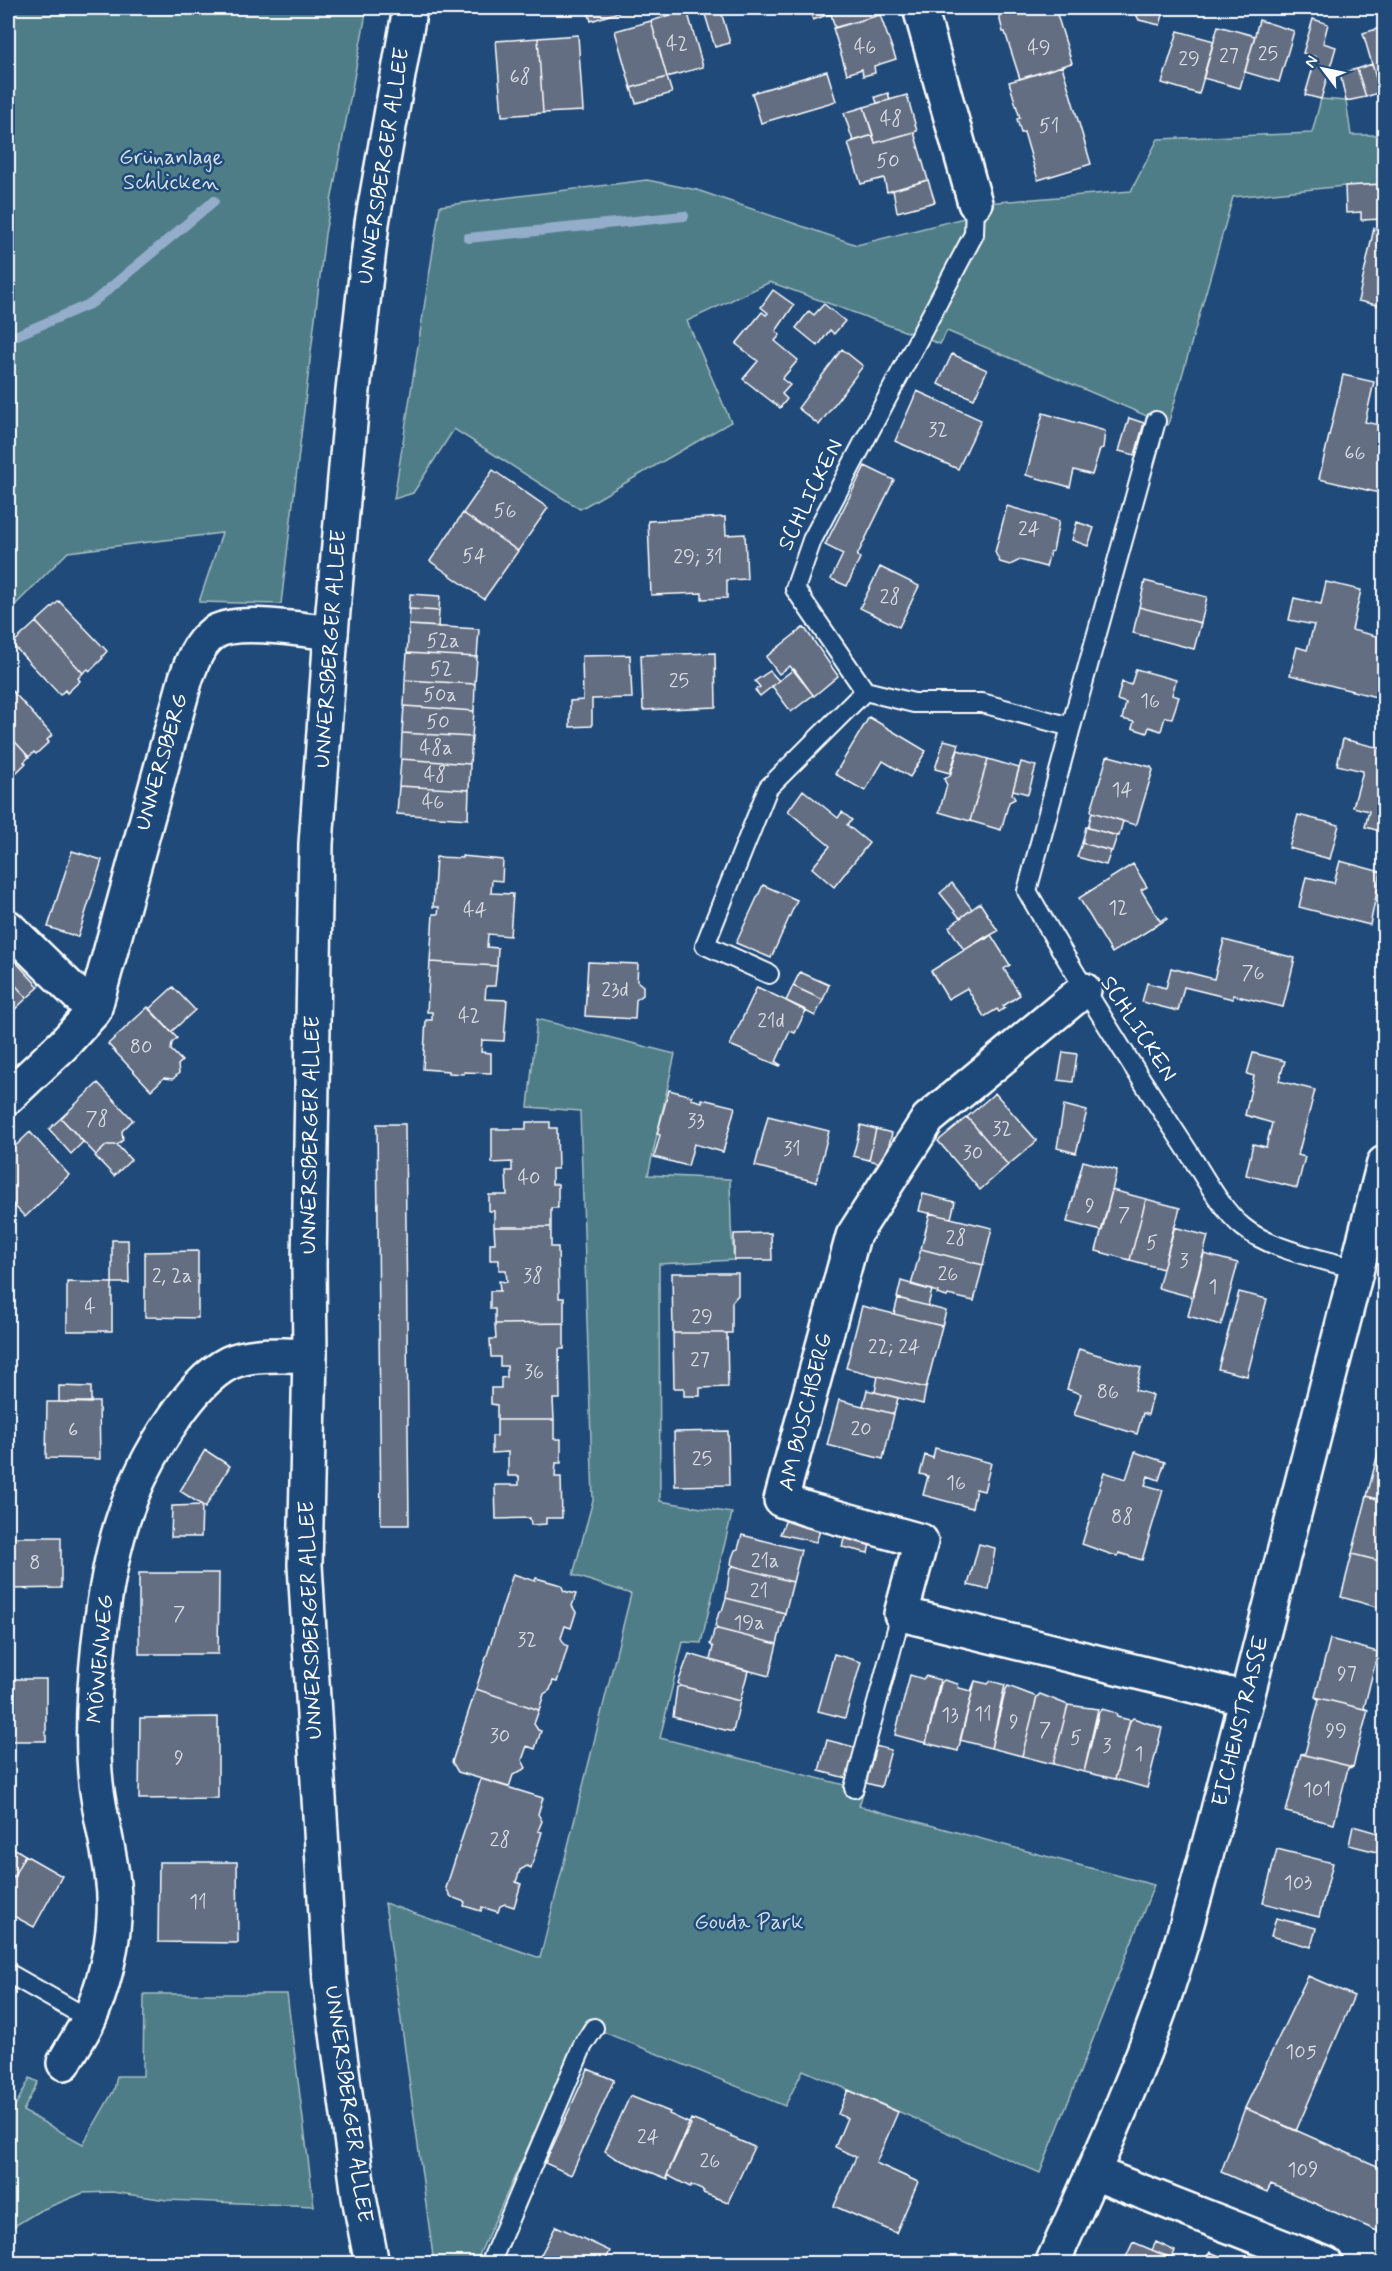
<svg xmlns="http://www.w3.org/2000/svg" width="1392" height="2271" font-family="Mynerve,sans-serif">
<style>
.green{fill:#4f7d87;stroke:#a7bec3;stroke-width:1.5}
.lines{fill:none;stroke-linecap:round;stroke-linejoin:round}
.stream{stroke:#93adca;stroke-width:10}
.building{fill:#646e83;stroke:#fff;stroke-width:1.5}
.lane-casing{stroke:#fff;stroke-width:22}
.street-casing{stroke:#fff;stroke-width:38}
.secondary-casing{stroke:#fff;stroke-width:38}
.lane{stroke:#1f4a7a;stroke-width:18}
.street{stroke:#1f4a7a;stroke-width:33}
.secondary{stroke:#1f4a7a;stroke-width:33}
.labels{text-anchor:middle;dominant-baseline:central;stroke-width:5;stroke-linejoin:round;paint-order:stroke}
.number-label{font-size:20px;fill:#d8dbe0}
.park-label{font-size:22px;fill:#d3dee1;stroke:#1f4a7a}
.street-label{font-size:22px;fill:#fff;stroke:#1f4a7a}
</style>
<rect width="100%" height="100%" fill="#1f4a7a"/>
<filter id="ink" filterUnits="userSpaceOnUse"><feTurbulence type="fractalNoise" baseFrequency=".0167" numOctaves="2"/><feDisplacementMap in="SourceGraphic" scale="12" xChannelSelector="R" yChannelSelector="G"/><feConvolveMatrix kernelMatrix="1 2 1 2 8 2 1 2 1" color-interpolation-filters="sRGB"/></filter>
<g filter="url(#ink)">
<path class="green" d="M8 8H367L325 234 281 604 199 602 222 533 68 552 8 612Z
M1321 99 1346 101 1351 135H1384V184L1345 186 1233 197 1168 425 947 331 940 344 770 282 687 321 731 422 580 509 454 429 413 493 394 499 440 206 647 180 697 190 857 245 964 218 962 205 1131 191 1158 139 1312 133Z
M537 1019 675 1054 648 1175 730 1179 731 1226 734 1260 659 1264 660 1501 732 1513 701 1643 683 1642 660 1738 864 1790 859 1806 1154 1885 1040 2173 803 2070 785 2106 584 2024 475 2264 434 2263 385 1903 540 1958 631 1594 573 1575 593 1500 580 1111 528 1107Z
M144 1994H287L314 2206 167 2200 112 2192 83 2193 39 2211 8 2230V2120L30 2078 38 2082 23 2111 83 2144 114 2090 117 2076H143Z"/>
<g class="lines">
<path class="stream" d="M468 238 684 216
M8 339 92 303 214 201"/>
</g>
<path class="building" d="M587 8H627L628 9 591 21Z
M716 8H720L730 43 715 47 704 11Z
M809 8H821L824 16 813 20Z
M821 8H880L882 14 835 28 831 14 824 16Z
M997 8H1055L1072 63 1020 79 1005 32H1003Z
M1133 8H1165L1160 25 1139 20Z
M687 10 703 67 667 77 651 21Z
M880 15 896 59 874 66 875 73 863 76 862 69 847 74 833 28Z
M1313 19 1328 24 1323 43 1336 47 1321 99 1305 95 1316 57 1303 53Z
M1259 20 1294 31 1279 82 1245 72Z
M651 21 667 77 631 88 615 31Z
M1218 26 1255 36 1240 88 1203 78Z
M1384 27V91L1380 92 1363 33Z
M1178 31 1214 41 1199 94 1162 83Z
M578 35 583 111 543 113 538 38Z
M538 38 543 113 502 116 496 41Z
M1372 64 1380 92 1366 97 1357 69Z
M1062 66 1091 164 1038 180 1024 132 1021 133 1017 119 1020 118 1009 82Z
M1357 69 1366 97 1346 101 1340 73Z
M827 71 836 101 761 123 752 93Z
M667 77 672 93 636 103 631 88Z
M888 93 890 100 877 103 875 97Z
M907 95 917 131 875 143 864 107Z
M864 107 873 135 853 141 844 113Z
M914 132 928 180 887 192 884 178 861 184 848 143 873 135 875 143Z
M928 180 935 202 897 212 893 190Z
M1384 184V219L1361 220V212L1346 213 1345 186Z
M1374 228 1384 230V295L1382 306 1358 301Z
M773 290 794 305 776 331 780 335 775 341 798 360 782 379 790 385 782 394 787 399 780 408 743 379 758 361 736 344 762 312 766 315 768 313 761 307Z
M824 304 845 321 834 334 830 330 818 346 796 328 809 311 814 315Z
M842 349 863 366 819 425 798 408Z
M952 354 987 370 974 399 938 384Z
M1343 375 1374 382 1365 422 1384 426V494L1319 479Z
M917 391 981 420 958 469 895 441Z
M1043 413 1105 431 1103 448 1100 449 1092 475 1074 470 1070 487 1026 475Z
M1129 418 1144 423 1135 455 1119 451Z
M865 466 894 480 857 556 860 558 847 586 831 579 843 554 825 545Z
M493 470 548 508 518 551 463 513Z
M1007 506 1059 521 1053 551 1050 552 1046 567 1020 560 1010 565 1000 562 995 552Z
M463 513 518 551 484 599 430 561Z
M725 517 726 535 745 534 747 579 727 580V598L702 599V593L651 595 648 521Z
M1077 522 1094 528 1088 546 1072 540Z
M880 567 919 586 899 627 860 608Z
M1145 581 1207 597 1201 623 1139 607Z
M1326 582 1361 590 1352 630 1384 638V699L1290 675 1297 647 1307 650 1314 625 1289 620 1294 598 1321 604Z
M410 594 440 596 439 611 409 609Z
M59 601 107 651 102 657 103 658 90 671 88 669 83 673 36 622Z
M1139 607 1201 623 1194 649 1133 633Z
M410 609 439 611 438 627 409 625Z
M36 622 83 673 78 678 80 681 67 693 65 690 60 695 12 644Z
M409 625 479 629 477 657 407 653Z
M804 627 838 676 814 696 790 666 779 674 766 657Z
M407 653 477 657 475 684 405 680Z
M715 653 716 707 643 710 641 655Z
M630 655 632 698 592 699V726L570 727V701L583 700 582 656Z
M794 669 813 695 791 712 772 686Z
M1136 669 1176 680 1172 695 1179 697 1172 718 1165 717 1161 731 1149 727 1147 733 1132 728 1134 722 1122 719 1126 703 1117 700 1122 682 1131 685Z
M770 671 779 681 760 696 755 690 760 687 755 681Z
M405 680 475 684 474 711 404 706Z
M8 686 52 735 47 740 49 742 36 754 34 752 29 757 8 734Z
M404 706 474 711 472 737 402 733Z
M869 717 926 751 910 777 883 761 865 791 835 774Z
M402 733 472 737 470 764 401 759Z
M8 734 29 757 24 762 26 763 13 776 11 774 8 777Z
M1343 739 1384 749V832L1365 827 1369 811 1353 807 1363 771 1337 765Z
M944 740 959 744 950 773 935 769Z
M958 750 988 759 970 821 939 812 947 785 944 779 950 776Z
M1109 756 1151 767 1153 770 1137 823 1135 825 1092 812 1091 810 1107 757Z
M401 759 470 764 469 790 399 786Z
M988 759 1019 768 1012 794 1015 799 1009 802 1001 830 970 821Z
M1021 762 1036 766 1028 794 1013 790Z
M399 786 469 790 468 819 397 814Z
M803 790 838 818 842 812 852 820 847 825 869 843 834 887 812 868 830 846 788 811Z
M1092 812 1123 821 1119 836 1088 828Z
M1298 815 1339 825 1330 859 1289 848Z
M1086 827 1117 836 1112 851 1082 843Z
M1082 843 1111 851 1106 865 1077 857Z
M72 851 102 860 78 937 48 927Z
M462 856 503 860 502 881 492 880 491 893 513 894 510 936 488 934 487 947 498 948 497 966 430 962 433 914H438L439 907H433L436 857 462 858Z
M1340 861 1381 872 1370 925 1299 907 1306 877 1334 883Z
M1133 864 1147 887 1141 890 1160 921 1166 917 1167 919 1112 953 1079 898Z
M952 883 972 909 960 918 940 893Z
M763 885 797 900 771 958 736 943Z
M980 903 998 931 964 950 949 927Z
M991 935 1010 965 1004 969 1020 995 1003 1006 1005 1008 999 1012 997 1009 984 1017 967 988 948 999 931 971 985 937 986 939Z
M1224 940 1295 958 1283 1007 1233 995V999L1184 987 1178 1011 1142 1002 1147 983 1166 988 1171 968 1214 979Z
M13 959 39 987 27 998 8 977V964Z
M430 962 497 966 495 986H486L485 999 507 1000 504 1041 482 1040 481 1052 491 1053V1073L464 1072V1074L449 1073V1071L423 1069 426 1020H432V1012H427Z
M588 962 638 964 637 981 643 986V995L636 1000 635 1019 585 1016Z
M800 972 829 985 823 1000 793 986Z
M8 977 27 998 10 1014 13 1017 9 1021Z
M793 986 823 1000 815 1016 786 1001Z
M173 987 195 1010 171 1032 149 1009Z
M757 987 806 1010 795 1033 790 1031 776 1062 781 1065 780 1066 730 1045Z
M148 1007 177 1038 172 1043 171 1050 182 1061 178 1065 179 1073 173 1079 164 1078 151 1090 108 1044Z
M1063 1052 1077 1054 1073 1082 1058 1080Z
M1253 1053 1285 1061 1279 1081 1315 1090 1298 1155 1305 1157 1297 1188 1246 1175 1253 1144 1266 1147 1272 1123 1245 1115 1254 1076 1247 1074Z
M98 1083 133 1120 122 1131 123 1140 117 1145H107L96 1155 61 1118Z
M669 1090 692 1096 691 1099 702 1102V1099L735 1107 723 1152 694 1144 688 1166 654 1157 660 1135 657 1134Z
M995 1093 1037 1141 1008 1165 967 1117Z
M1064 1105 1087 1111 1076 1153 1057 1148Z
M768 1116 829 1131 816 1182 755 1166Z
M967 1117 1008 1165 980 1190 938 1141Z
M61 1118 83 1142 71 1154 49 1129Z
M526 1122H550V1128H557L558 1169H552V1184H558V1208H551V1227H494V1211H489V1195H507L506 1171H512V1162L492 1163V1129H526Z
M377 1124H405L409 1525H381Z
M861 1125 876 1129 869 1160 853 1156Z
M876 1129 892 1133 884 1164 869 1160Z
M30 1132 69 1175 25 1217 8 1199V1153Z
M107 1145H117L131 1160 114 1176 95 1156Z
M1083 1161 1117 1170 1102 1231 1067 1222Z
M1112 1190 1146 1199 1130 1260 1096 1251Z
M923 1194 955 1202 951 1218 919 1211Z
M1146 1199 1180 1208 1163 1269 1130 1260Z
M930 1213 992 1228 983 1265 921 1249Z
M494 1227H551V1247H558L559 1298H564V1323L495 1324V1309H490V1291H500L499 1281 507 1282 506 1270H499V1260H490V1243H495Z
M1174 1227 1208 1236 1192 1297 1158 1288Z
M771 1233 772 1260H734V1234Z
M112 1240H128L129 1283H112Z
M921 1249 983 1265 974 1301 948 1295 947 1297 937 1294 938 1292 911 1285Z
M198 1251V1318L145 1317V1252Z
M1204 1254 1238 1263 1221 1325 1188 1316Z
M672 1273H738V1295L732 1302V1333H673Z
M901 1281 932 1290 928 1306 897 1298Z
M67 1282 112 1283V1331H67Z
M1239 1292 1267 1299 1247 1376 1218 1369Z
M898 1298 946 1311 942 1326 894 1314Z
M862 1306 942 1326 926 1388 846 1368Z
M564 1323V1349H559L560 1399H553L554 1420H497V1405L491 1404V1388H501V1378L507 1377V1366H500V1357H491L490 1339H496L495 1324Z
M673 1333H727L728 1387 700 1388V1396H684V1388H674Z
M1079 1349 1141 1368 1135 1390 1153 1395 1148 1415 1143 1413 1137 1434 1074 1415 1081 1394 1067 1389Z
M878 1376 926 1388 923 1404 875 1392Z
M59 1386 91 1387V1403L59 1402Z
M867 1390 898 1398 894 1414 863 1406Z
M839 1400 894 1414 883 1459 827 1445Z
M47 1402H99L100 1459 46 1458Z
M497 1420H554V1439H561V1463H556L555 1477H561L562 1518H546V1524L531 1525 530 1518 496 1519 495 1485H519V1476H508V1452L492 1453V1436H497Z
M728 1431 729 1485 675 1486 674 1432Z
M935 1448 991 1463 984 1491 976 1489 972 1508 923 1495 928 1476 920 1474 925 1455 933 1458Z
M1379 1449 1384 1450V1501L1367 1496Z
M205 1450 230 1466 205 1508 202 1505 201 1537H171L172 1506 202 1505 180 1491Z
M1135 1452 1165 1462 1159 1480 1148 1476 1145 1485 1163 1490 1142 1560 1119 1553 1118 1556 1110 1554 1082 1544 1104 1472 1126 1479Z
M1367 1496 1384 1501V1562L1352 1554Z
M789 1512 824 1520 816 1542 780 1534Z
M847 1528 872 1534 868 1553 842 1547Z
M742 1535 801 1550 793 1582 734 1566 731 1564 732 1558 735 1550 738 1549Z
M9 1537H61V1588L10 1589Z
M979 1544 995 1548 989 1590 968 1585Z
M1352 1554 1384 1562V1609L1341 1597Z
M734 1566 793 1582 785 1613 726 1598 730 1568Z
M139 1573H219L218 1654H139Z
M513 1574 535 1581 536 1578 561 1585 564 1591 576 1594 572 1606 576 1612 571 1628 565 1626 561 1638 565 1645 568 1646 557 1682 553 1681 550 1690 544 1694 539 1710 476 1689Z
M726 1598 785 1613 777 1644 718 1629 715 1626 719 1612 722 1611Z
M718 1629 777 1644 769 1676 710 1660 713 1647 710 1644 712 1639 714 1630Z
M1330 1639 1378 1652 1364 1708 1368 1710 1315 1697Z
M689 1654 748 1671 740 1701 681 1686 678 1683Z
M834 1654 861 1662 845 1718 818 1711Z
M910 1675 923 1679 926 1676 940 1680 926 1743 895 1735Z
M8 1679H46V1741H8Z
M944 1680 958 1684 959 1688 971 1691 975 1681 958 1751 926 1743 941 1683Z
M975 1681 988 1684 991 1681 1005 1685 991 1748 960 1740Z
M681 1686 740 1701 733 1732 673 1717 677 1687Z
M1008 1686 1037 1697 1022 1756 991 1748 1006 1689Z
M476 1689 539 1710 534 1724 538 1730 541 1731 535 1749 527 1746 522 1760 526 1768 513 1775 509 1787 458 1772 452 1762Z
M1040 1694 1068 1705 1053 1764 1022 1756 1037 1697Z
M1315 1697 1368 1710 1353 1767 1301 1754 1305 1753 1319 1700Z
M1068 1705 1098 1709 1084 1772 1053 1764Z
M1102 1709 1116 1713 1117 1717 1130 1720 1115 1779 1084 1772 1099 1712Z
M218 1717V1798L139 1799 140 1718Z
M1133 1718 1162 1728 1147 1788 1115 1779 1130 1721Z
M827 1740 858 1748 850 1779 819 1771Z
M875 1746 891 1750 881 1787 866 1783Z
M1301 1754 1353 1767 1348 1768 1334 1824 1286 1812Z
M481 1779 543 1798 538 1814 542 1821 538 1831 542 1832 531 1868 527 1866 520 1870 516 1882 521 1884 514 1907 505 1904 500 1906 498 1912 482 1907 481 1911 464 1906 465 1902 451 1897 446 1888Z
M1353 1826 1381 1834 1377 1852 1349 1845Z
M12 1847 25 1855 8 1887V1855Z
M1277 1849 1333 1863 1319 1917 1263 1903Z
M25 1855 62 1876 34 1927 8 1913V1887Z
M159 1862H237L238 1943 158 1942Z
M1276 1918 1316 1928 1311 1947 1271 1936Z
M1308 1976 1354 1996 1296 2131 1245 2108Z
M588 2069 614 2080 571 2175 545 2163Z
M848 2090 898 2112 876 2163 918 2182 896 2233 834 2206 856 2157 835 2147 847 2118 838 2114Z
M630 2096 670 2112 669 2114 691 2124 667 2175 668 2179 615 2158 605 2151Z
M1245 2108 1384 2169V2234L1271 2184 1267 2192 1221 2172Z
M691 2119 731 2135V2137L754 2147 728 2202 703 2193 704 2191 691 2185 690 2187 667 2175Z
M556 2226 610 2251 605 2261 607 2264H536Z
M1133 2242 1152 2250 1181 2262 1123 2264Z
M1156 2242 1175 2251 1171 2258 1152 2250Z
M1210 2252 1236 2263 1205 2264Z"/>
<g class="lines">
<g class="lane-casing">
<path id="lane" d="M975 203 974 234 812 540 795 589 865 691 914 703H982L1071 727 1027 891C1076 977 1128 1060 1182 1142 1199 1167 1220 1209 1243 1227 1269 1249 1324 1260 1357 1269
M1071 727 1156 421
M769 974 705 945 768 788 865 691
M854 1788 901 1614
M8 1973 89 2019
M490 2264 583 2045 594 2028"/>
</g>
<g class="street-casing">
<path id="street" d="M920 8 975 203
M8 927 94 1011
M1084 990 928 1119 853 1236 781 1500 807 1509 921 1541 901 1614 1247 1699
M8 1097 63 1045 94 1011 186 678C192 662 198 645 212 634 234 617 303 630 331 633
M64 2063C72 2048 82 2034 89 2019 103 1989 112 1951 114 1918 117 1873 101 1828 96 1783 91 1737 94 1689 99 1642 109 1554 123 1492 175 1417 189 1397 207 1374 229 1363 253 1352 285 1356 310 1355
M1094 2173 1326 2264
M1052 2264C1087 2186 1123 2108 1153 2028 1178 1962 1195 1894 1214 1826L1384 1163"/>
</g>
<g class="secondary-casing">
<path id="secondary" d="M372 2264 359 2197 330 1981 305 1565 310 1355 309 1265 316 844 331 633 353 390 372 223 410 8"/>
</g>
<use href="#lane" class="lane"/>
<use href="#street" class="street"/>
<use href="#secondary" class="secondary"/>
</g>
</g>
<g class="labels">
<g class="number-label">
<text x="677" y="44">42</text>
<text x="865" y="47">46</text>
<text x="1039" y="48">49</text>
<text x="1268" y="54">25</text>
<text x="1229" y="56">27</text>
<text x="1189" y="59">29</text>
<text x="520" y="77">68</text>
<text x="891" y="119">48</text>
<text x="1049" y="126">51</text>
<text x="888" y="161">50</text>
<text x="938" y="430">32</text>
<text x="1355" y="453">66</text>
<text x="505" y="511">56</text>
<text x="1029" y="529">24</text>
<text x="474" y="556">54</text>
<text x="698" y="557">29; 31</text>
<text x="890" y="597">28</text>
<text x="443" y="641">52a</text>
<text x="441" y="669">52</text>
<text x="679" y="681">25</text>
<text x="440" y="695">50a</text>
<text x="1150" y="701">16</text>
<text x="438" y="722">50</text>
<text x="436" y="748">48a</text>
<text x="435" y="775">48</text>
<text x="1122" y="790">14</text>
<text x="433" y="802">46</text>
<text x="1118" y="908">12</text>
<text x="475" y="910">44</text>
<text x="1253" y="973">76</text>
<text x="615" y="990">23d</text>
<text x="469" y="1016">42</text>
<text x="771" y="1021">21d</text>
<text x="141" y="1047">80</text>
<text x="97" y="1119">78</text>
<text x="696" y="1121">33</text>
<text x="1002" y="1129">32</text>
<text x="792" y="1149">31</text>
<text x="973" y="1153">30</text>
<text x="529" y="1178">40</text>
<text x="1090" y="1206">9</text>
<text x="1124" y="1215">7</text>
<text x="956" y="1238">28</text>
<text x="1152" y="1243">5</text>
<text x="1184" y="1261">3</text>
<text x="948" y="1274">26</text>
<text x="172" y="1276">2, 2a</text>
<text x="533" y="1276">38</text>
<text x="1213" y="1287">1</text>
<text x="90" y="1307">4</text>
<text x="702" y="1317">29</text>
<text x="894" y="1347">22; 24</text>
<text x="700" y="1360">27</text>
<text x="534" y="1372">36</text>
<text x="1108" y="1392">86</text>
<text x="861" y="1429">20</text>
<text x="73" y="1430">6</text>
<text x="702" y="1459">25</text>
<text x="956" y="1483">16</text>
<text x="1122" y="1517">88</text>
<text x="765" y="1561">21a</text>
<text x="35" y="1563">8</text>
<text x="759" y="1591">21</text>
<text x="179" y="1614">7</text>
<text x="749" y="1623">19a</text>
<text x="527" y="1640">32</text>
<text x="1347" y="1674">97</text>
<text x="983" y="1714">11</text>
<text x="950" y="1715">13</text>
<text x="1014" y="1722">9</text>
<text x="1045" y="1730">7</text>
<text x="1336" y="1731">99</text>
<text x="500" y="1736">30</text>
<text x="1076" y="1738">5</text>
<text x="1107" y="1746">3</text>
<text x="1139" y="1754">1</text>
<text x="179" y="1758">9</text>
<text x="1317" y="1790">101</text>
<text x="500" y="1840">28</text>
<text x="1298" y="1883">103</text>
<text x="198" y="1902">11</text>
<text x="1301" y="2052">105</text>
<text x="648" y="2137">24</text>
<text x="710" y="2161">26</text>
<text x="1303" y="2170">109</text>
</g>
<g class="park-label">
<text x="171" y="158">Grünanlage<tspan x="171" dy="25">Schlicken</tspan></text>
<text x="749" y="1923">Gouda Park</text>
</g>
<g class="street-label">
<text transform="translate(384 166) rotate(-81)">UNNERSBERGER ALLEE</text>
<text transform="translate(811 495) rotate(-64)">SCHLICKEN</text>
<text transform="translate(331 649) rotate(-86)">UNNERSBERGER ALLEE</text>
<text transform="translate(162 762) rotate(-74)">UNNERSBERG</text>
<text transform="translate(1138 1029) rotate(57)">SCHLICKEN</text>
<text transform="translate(311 1135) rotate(-89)">UNNERSBERGER ALLEE</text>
<text transform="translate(806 1412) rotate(-76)">AM BUSCHBERG</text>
<text transform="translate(311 1620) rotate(-92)">UNNERSBERGER ALLEE</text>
<text transform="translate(101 1659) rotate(-85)">MÖWENWEG</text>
<text transform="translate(1241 1721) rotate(-76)">EICHENSTRASSE</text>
<text transform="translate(348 2104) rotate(82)">UNNERSBERGER ALLEE</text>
</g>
</g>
<rect width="1392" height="2271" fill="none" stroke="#1f4a7a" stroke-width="30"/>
<rect x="15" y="15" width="1362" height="2241" fill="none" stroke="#fff" stroke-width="2" filter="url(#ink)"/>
<g transform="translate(1323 69) rotate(302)" stroke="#1f4a7a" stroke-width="4.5" paint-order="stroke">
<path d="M0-4.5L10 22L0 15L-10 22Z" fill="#ffffff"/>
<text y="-9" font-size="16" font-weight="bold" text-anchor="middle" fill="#ffffff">N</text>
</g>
</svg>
